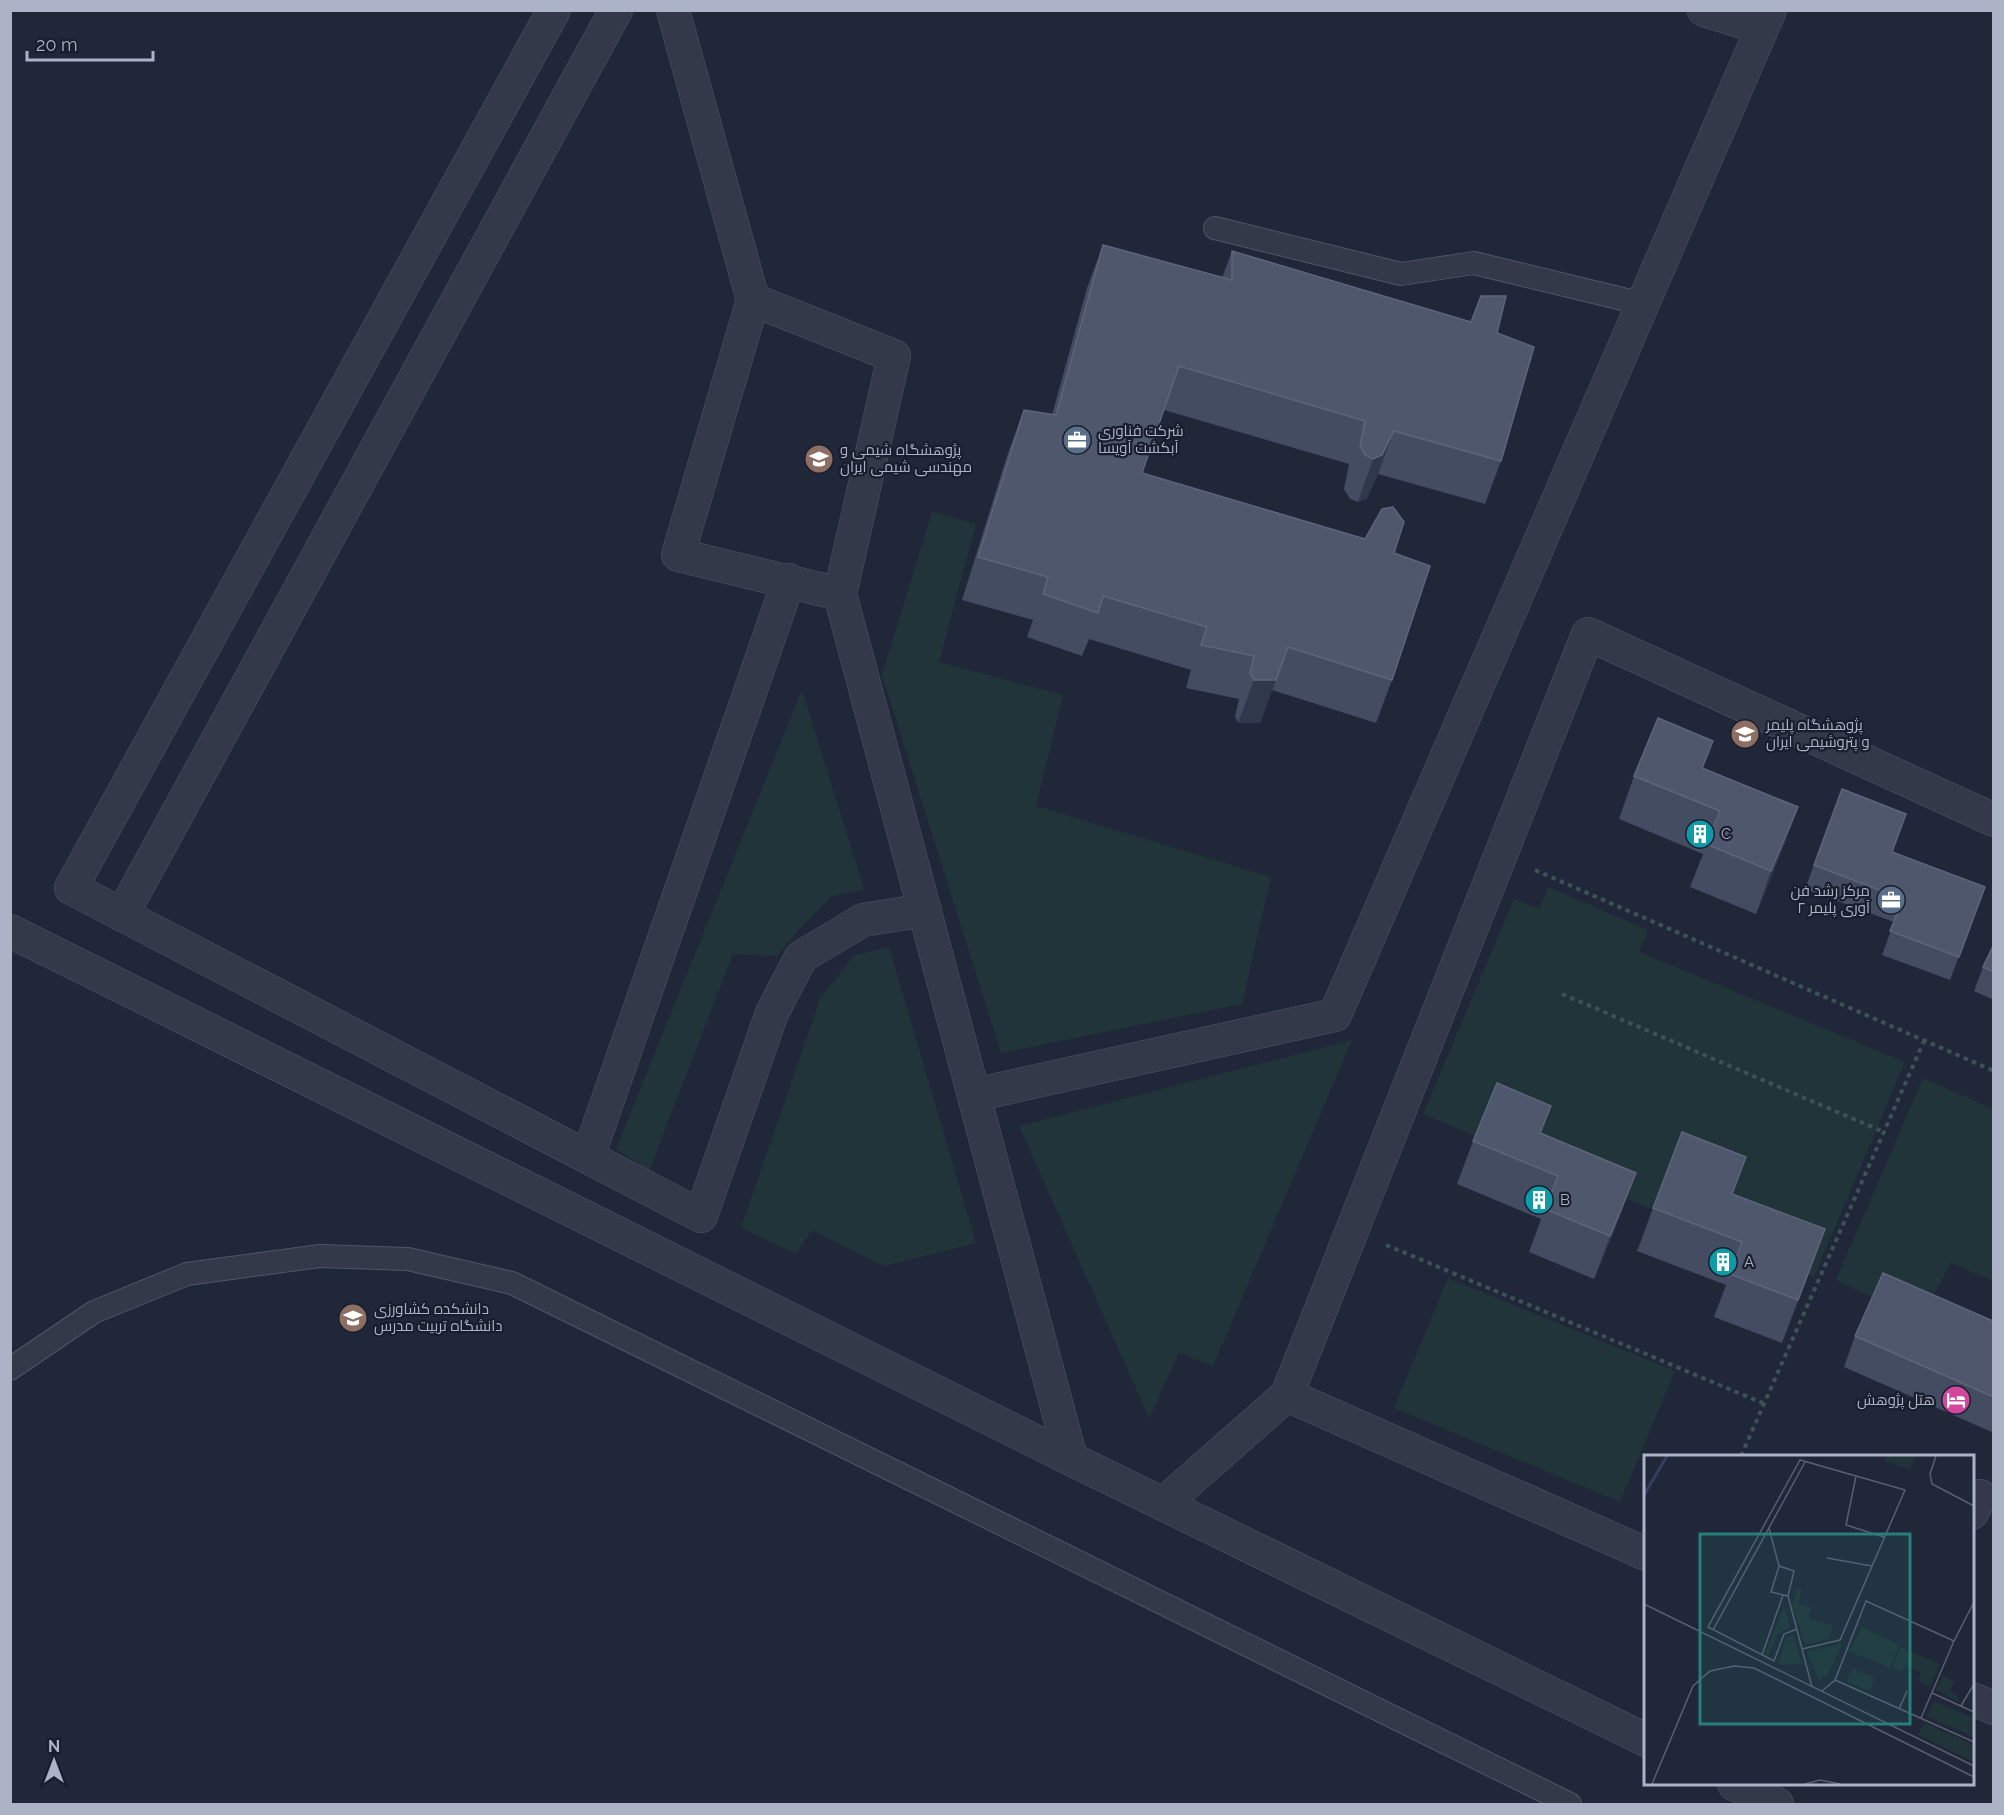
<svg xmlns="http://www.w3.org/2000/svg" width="2004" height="1815" font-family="Raleway,Cairo,sans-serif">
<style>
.green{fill:#21343a}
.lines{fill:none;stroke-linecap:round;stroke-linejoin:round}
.service-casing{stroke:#505667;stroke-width:24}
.minor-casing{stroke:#505667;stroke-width:34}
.tertiary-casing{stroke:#505667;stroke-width:34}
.path{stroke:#3e5157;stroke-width:4;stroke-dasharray:4.5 4.5;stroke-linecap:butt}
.service{stroke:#333949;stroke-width:22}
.minor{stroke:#333949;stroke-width:33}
.tertiary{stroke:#333949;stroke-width:33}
.wall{fill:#434c61}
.shaded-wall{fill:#30384c}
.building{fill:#4e576c;stroke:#5d657a;stroke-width:1.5}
.labels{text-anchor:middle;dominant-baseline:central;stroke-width:4.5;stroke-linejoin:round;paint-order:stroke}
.poi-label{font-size:15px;fill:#adb3c6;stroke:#181e2d;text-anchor:start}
.inset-river{fill:none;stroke:#314061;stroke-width:3}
.inset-road{fill:none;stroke:#585f71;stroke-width:1.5}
.view{fill:#277f7b;fill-opacity:0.15;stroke:#277f7b;stroke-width:3}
.inset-edge{fill:none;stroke:#adb3c6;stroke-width:3}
</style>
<rect width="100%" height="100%" fill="#1f2739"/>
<path class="green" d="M932 512 976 524 939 662 1063 695 1036 806 1271 877 1242 1004 1001 1053 882 675Z
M802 690 864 889 832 896 795 934 777 956 733 954 649 1171 616 1149Z
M1548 887 1648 930 1639 952 1905 1062 1814 1277 1423 1114 1514 899 1539 909Z
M889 947 976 1243 884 1266 812 1230 796 1254 741 1228 820 999 854 955Z
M1352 1040 1213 1366 1179 1353 1149 1418 1019 1126Z
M1923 1078 1993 1109V1281L1951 1263 1920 1320 1836 1280Z
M1448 1278 1675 1371 1620 1502 1394 1408Z"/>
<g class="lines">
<g class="service-casing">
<path id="service" d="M1215 228 1401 274 1474 263 1643 304
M10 1369 94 1312 187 1274 320 1256 408 1259 512 1283 1570 1804"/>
</g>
<g class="minor-casing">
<path id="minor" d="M554 10 71 888 701 1216 772 1013 801 957 863 920 925 910
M673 10 753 300
M1704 10 1762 28
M840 594 678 555 753 300 894 356 840 594 1071 1459
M122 915 616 10
M974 1095 1335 1015 1770 10
M588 1157 789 580
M1287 1395 1646 1554
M1163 1504 1287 1395 1588 634 1994 820
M1972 1513 1980 1496
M1972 1699 1994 1708"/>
</g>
<g class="tertiary-casing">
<path id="tertiary" d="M10 931 1071 1459 1646 1740
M1734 1784 1777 1804"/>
</g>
<path class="path" d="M1535 870 1994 1071
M1562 994 1884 1132
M1386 1245 1765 1404
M1741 1456 1924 1041"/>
<use href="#service" class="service"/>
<use href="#minor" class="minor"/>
<use href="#tertiary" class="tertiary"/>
</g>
<path class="wall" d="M1103 245 1222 278 1232 251 1497 333 1501 461 1485 504 1378 474 1367 498 1358 502 1350 499 1344 489 1349 464 1164 410 1142 473 1394 553 1392 680 1376 723 1272 690 1260 723H1238L1235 716 1239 699 1186 688 1191 670 1089 639 1082 656 1027 637 1033 620 962 600 1008 453 1024 410 1052 415 1087 288Z
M1713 741 1703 768 1798 807 1782 850 1756 914 1690 887 1703 854 1619 819 1634 776Z
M1842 789 1892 852 1985 887 1950 980 1882 955 1894 922 1805 889Z
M1994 944V1000L1974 991 1983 967Z
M1542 1133 1636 1173 1620 1216 1594 1279 1529 1252 1541 1219 1457 1184 1473 1141Z
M1732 1195 1809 1273 1782 1343 1714 1317 1726 1285 1637 1251 1653 1208Z
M1994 1320V1433L1844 1367 1855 1336 1993 1321Z"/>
<path class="shaded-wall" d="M1394 431 1378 474 1367 498 1358 502 1373 459Z
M1254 680H1276L1260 723H1238Z
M1798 807 1782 850 1756 914 1771 871Z
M1551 1106 1536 1149 1540 1133Z
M1636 1173 1620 1216 1594 1279 1610 1236Z
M1825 1229 1809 1273 1782 1343 1798 1300Z"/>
<path class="building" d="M1103 245 1232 280V251L1471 322 1481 296H1506L1497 333 1534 347 1501 461 1394 431 1382 455 1373 459 1365 455 1360 446 1365 421 1179 366 1142 473 1365 539 1382 509 1393 507 1404 522 1394 553 1430 566 1392 680 1288 647 1276 680H1254L1250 673 1254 656 1201 645 1207 627 1103 596 1098 613 1043 594 1048 577 978 557 1024 410 1056 415Z
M1658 718 1713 741 1702 768 1798 807 1771 871 1706 844 1720 811 1634 776Z
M1842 789 1906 814 1892 852 1985 887 1959 957 1890 931 1903 899 1814 865Z
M1994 944V972L1983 967Z
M1497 1083 1551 1106 1540 1133 1636 1173 1610 1236 1545 1209 1558 1176 1473 1141Z
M1682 1132 1746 1157 1732 1194 1825 1229 1798 1300 1730 1274 1742 1242 1653 1208Z
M1883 1273 1993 1321 1994 1320V1397L1855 1336Z"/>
<defs>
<g id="office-disc" transform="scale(1.5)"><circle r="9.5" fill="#5c6f8a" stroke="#181e2d"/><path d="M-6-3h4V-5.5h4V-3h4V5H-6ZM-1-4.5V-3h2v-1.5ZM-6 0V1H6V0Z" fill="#fff"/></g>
<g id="university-disc" transform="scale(1.5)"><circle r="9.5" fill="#8d6e63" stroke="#181e2d"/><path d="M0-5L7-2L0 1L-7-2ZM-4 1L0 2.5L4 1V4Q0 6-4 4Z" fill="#fff"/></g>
<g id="building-disc" transform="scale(1.5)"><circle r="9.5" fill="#0f9aa8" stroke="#181e2d"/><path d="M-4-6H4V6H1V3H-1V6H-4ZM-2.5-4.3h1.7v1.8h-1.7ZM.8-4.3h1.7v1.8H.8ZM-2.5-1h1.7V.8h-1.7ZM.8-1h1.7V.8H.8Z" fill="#fff"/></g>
<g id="hotel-disc" transform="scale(1.5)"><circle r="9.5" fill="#d1479c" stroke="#181e2d"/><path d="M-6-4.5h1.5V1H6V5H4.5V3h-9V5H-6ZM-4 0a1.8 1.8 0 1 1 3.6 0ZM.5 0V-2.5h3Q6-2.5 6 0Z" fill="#fff"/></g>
</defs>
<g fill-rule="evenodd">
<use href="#office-disc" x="1077" y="440"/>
<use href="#university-disc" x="819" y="459"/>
<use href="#university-disc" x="1745" y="734"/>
<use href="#building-disc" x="1700" y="834"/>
<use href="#office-disc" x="1891" y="900"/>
<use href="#building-disc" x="1539" y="1200"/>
<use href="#building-disc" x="1723" y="1262"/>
<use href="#university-disc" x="353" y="1318"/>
<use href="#hotel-disc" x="1956" y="1400"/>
</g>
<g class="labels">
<g class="poi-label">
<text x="1098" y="431">شرکت فناوری<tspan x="1098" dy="17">آبکشت آویسا</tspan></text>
<text x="840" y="450">پژوهشگاه شیمی و<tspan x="840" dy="17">مهندسی شیمی ایران</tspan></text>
<text x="1766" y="725">پژوهشگاه پلیمر<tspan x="1766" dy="17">و پتروشیمی ایران</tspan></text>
<text x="1721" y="834">C</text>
<text x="1870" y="891" text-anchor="end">مرکز رشد فن<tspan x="1870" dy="17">آوری پلیمر ۲</tspan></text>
<text x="1560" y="1200">B</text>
<text x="1744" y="1262">A</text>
<text x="374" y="1309">دانشکده کشاورزی<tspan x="374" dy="17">دانشگاه تربیت مدرس</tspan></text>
<text x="1935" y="1400" text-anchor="end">هتل پژوهش</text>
</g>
</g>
<g transform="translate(1644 1455)">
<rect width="330" height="330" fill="#1f2739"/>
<path d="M242 1H272L266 14 240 6ZM154 133 158 134 154 148 167 152 165 164 189 171 186 184 161 189 148 150ZM140 151 147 172 133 179 124 202 121 199ZM218 172 255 190 246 213 205 196ZM149 178 158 209 139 210 134 208 142 184ZM198 188 183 222 179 221 176 227 163 197ZM257 192 296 209 286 232 274 226 277 218 261 211 257 217 248 213ZM208 213 231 223 226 236 202 226ZM299 221 311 226 306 236 316 243 313 246 292 235ZM290 246 330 263V282L283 262ZM281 268 330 290V307L274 280Z" fill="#21343a"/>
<path class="inset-river" d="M0 40 23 1"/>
<path class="inset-road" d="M292 1 286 19 288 29 330 51M212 21 202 70 240 82M125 73 135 111M183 103 228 111M144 141 127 137 135 111 150 116 144 141 168 232M0 149 330 311M153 174 140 179 130 206 64 172 156 5 261 35 196 185 158 194M69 175 161 7M118 200 139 140M191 225 330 287M178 236 191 225 222 146 310 186 330 147M288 238 330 257M317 251 330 229M255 254 263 236M277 263 310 186M8 329 49 231 66 216 90 211 110 213 330 322M161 329 176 325 196 329"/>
<path class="view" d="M56 79H266V269H56Z"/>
<rect width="330" height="330" class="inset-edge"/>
</g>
<rect width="2004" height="1815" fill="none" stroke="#adb3c6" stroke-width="24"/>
<g transform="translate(54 1761)" stroke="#181e2d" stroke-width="4.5" paint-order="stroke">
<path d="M0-4.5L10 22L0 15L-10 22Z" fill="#adb3c6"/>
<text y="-9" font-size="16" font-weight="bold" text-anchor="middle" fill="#adb3c6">N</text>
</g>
<path d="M27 51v9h126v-9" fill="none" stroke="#adb3c6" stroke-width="3"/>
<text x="36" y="51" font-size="18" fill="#adb3c6" stroke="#181e2d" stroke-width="4.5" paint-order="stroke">20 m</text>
</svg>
